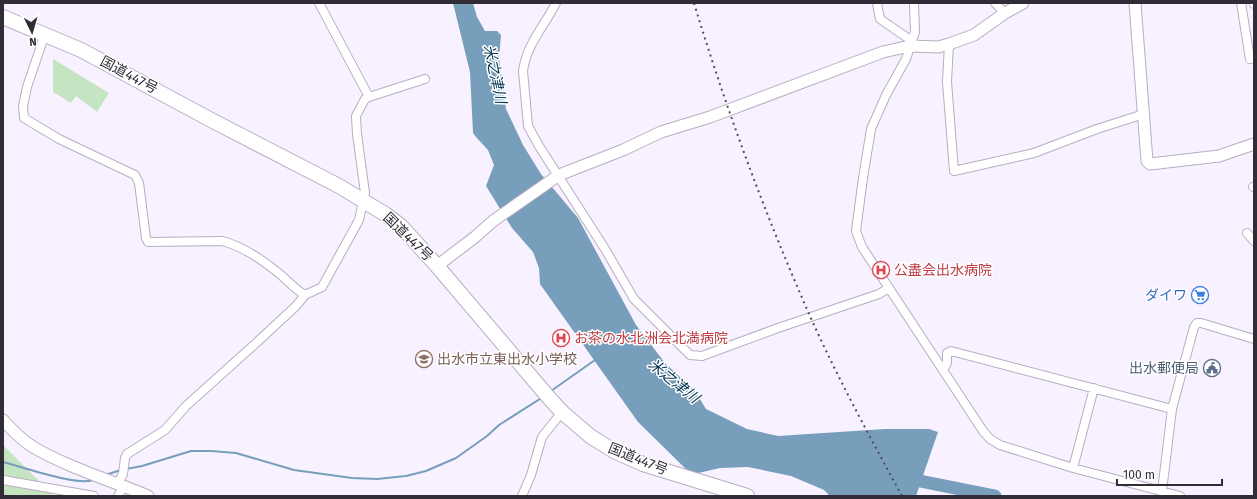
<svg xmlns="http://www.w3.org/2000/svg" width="1257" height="499" font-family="'Fira Sans','Noto Sans JP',sans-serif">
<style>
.green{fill:#c5e4c2}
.water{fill:#779eba}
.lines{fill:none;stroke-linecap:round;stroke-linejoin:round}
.stream{stroke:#779eba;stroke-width:2}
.river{stroke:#779eba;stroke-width:13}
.minor-casing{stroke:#b8adc2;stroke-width:10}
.tertiary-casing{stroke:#b8adc2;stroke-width:13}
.trunk-casing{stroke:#b8adc2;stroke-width:16}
.minor{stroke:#fff;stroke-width:8}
.tertiary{stroke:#fff;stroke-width:11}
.trunk{stroke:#fff;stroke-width:14}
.rail{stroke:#514c56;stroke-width:2;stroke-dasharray:2 4;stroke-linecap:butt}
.labels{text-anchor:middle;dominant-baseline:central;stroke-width:3;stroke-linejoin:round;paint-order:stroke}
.street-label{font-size:14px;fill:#312c35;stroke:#fff}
.health-label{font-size:14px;fill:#be3a42;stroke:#fff;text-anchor:start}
.shop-label{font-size:14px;fill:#366cbe;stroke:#fff;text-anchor:end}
.education-label{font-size:14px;fill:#785e54;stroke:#fff;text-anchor:start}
.service-label{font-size:14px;fill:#4e5e75;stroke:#fff;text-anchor:end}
.water-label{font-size:15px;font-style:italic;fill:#033653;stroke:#fff}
</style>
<rect width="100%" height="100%" fill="#f8f1ff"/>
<path class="green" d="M53 59 109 93 97 112 76 96 71 103 53 92Z
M3 445 54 496H3Z"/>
<path class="water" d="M453 3H473L477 17 485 31H497L501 35 499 59 506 109 523 145 541 174 578 218 636 325 665 363 695 391 706 409 747 429 778 436 885 429H929L938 432 916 496H828V494L824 490 791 476 748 467 720 468 694 474 689 472 638 422 540 284 539 268 533 252 512 228 486 186 494 165 488 150 476 137 473 133 470 72Z"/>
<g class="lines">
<path class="stream" d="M551 391 595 360
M3 462C22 467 77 486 93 480
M126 469 142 466 191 451H211L236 453 294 470 352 478 377 479 406 476 426 471 456 458 487 436 499 425 543 397
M105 475 121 470"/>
<path class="river" d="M905 478 995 496"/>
<g class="minor-casing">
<path id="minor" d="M319 3 369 97
M556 3C544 27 527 43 523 71L528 126 539 146 605 249 634 299 690 355 702 356 778 328 879 294 889 288
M877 3 880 19 912 41
M914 3 915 32 906 59 886 95 871 129 863 178 857 223 856 231 862 247 983 431 990 439 1000 445 1073 468 1180 496
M995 3 1005 13
M1241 3 1250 59
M1254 3V4
M45 34 27 87 23 106 24 118 59 139 135 175 139 183 146 238 148 242 222 241C243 246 264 261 281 275 289 282 296 290 305 295
M949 44 947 82 954 171 1034 153 1097 129 1144 114
M1253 187H1254
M1247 233 1254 241
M943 370 947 363V353L951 351 1172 409
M1073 468 1094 388
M3 480 94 496
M118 483 123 474 125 458 127 454 165 430 186 406 255 344 296 306 305 295 322 287 359 220 365 193 357 134 356 116 365 99 369 97 425 79
M1162 491 1172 409 1194 327 1197 323H1201L1254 339
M118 496 124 486
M522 496 531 475 542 437 562 412"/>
</g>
<g class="tertiary-casing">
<path id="tertiary" d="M1135 3 1147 161 1150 164 1219 156 1254 144
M437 266 475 237 493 221 559 175 623 150 661 132 710 117 883 52 910 46 938 47 949 44 974 35 1005 13 1023 3
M3 420C12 430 22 440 33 447 69 468 110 480 148 496"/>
</g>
<g class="trunk-casing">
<path id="trunk" d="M3 17 81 50 213 121 339 186 385 214 401 226 437 266 550 399 562 412 590 436 614 451 643 464 747 496"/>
</g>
<use href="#minor" class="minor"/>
<use href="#tertiary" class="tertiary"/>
<use href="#trunk" class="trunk"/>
<path class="rail" d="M694 3C724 102 759 198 800 293 829 362 866 430 902 496"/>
</g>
<defs>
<g id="hospital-ring" transform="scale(0.9)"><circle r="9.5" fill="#fff" stroke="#e0444e" stroke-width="1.5"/><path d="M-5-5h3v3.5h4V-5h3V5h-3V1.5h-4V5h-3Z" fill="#e0444e"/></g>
<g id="supermarket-ring" transform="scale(0.9)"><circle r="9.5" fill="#fff" stroke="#3f7fe0" stroke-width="1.5"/><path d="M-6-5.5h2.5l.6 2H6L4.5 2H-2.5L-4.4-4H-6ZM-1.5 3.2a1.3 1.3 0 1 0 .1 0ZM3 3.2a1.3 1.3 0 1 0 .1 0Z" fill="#3f7fe0"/></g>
<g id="school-ring" transform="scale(0.9)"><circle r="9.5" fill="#fff" stroke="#8d6e63" stroke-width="1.5"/><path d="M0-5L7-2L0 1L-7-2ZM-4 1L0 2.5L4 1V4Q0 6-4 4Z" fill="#8d6e63"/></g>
<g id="civic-ring" transform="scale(0.9)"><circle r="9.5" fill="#fff" stroke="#5c6f8a" stroke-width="1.5"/><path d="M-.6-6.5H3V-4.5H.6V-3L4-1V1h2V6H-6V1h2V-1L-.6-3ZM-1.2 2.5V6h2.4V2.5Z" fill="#5c6f8a"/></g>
</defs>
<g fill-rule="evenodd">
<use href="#hospital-ring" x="881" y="270"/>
<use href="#supermarket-ring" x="1200" y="295"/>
<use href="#hospital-ring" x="561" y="338"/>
<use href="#school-ring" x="424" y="359"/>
<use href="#civic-ring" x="1212" y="368"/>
</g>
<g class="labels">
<g class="street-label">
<text transform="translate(129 75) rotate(28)">国道447号</text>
<text transform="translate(408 237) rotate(44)">国道447号</text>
<text transform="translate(638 459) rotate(22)">国道447号</text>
</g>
<g class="health-label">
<text x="894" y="270">公盡会出水病院</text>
<text x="574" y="338">お茶の水北洲会北満病院</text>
</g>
<g class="shop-label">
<text x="1187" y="295">ダイワ</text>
</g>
<g class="education-label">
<text x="437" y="359">出水市立東出水小学校</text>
</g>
<g class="service-label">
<text x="1199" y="368">出水郵便局</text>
</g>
<g class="water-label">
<text transform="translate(495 74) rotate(78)">米之津川</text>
<text transform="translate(674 381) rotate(39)">米之津川</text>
</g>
</g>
<rect width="1257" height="499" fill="none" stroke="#312c35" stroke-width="8"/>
<g transform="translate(32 32) rotate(175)" stroke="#ffffff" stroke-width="3" paint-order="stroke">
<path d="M0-3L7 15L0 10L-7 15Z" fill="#312c35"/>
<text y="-6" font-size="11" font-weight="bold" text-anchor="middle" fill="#312c35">N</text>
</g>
<path d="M1117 479v6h105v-6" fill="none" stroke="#312c35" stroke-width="2"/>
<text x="1123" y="479" font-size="12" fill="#312c35" stroke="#ffffff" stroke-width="3" paint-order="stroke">100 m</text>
</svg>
